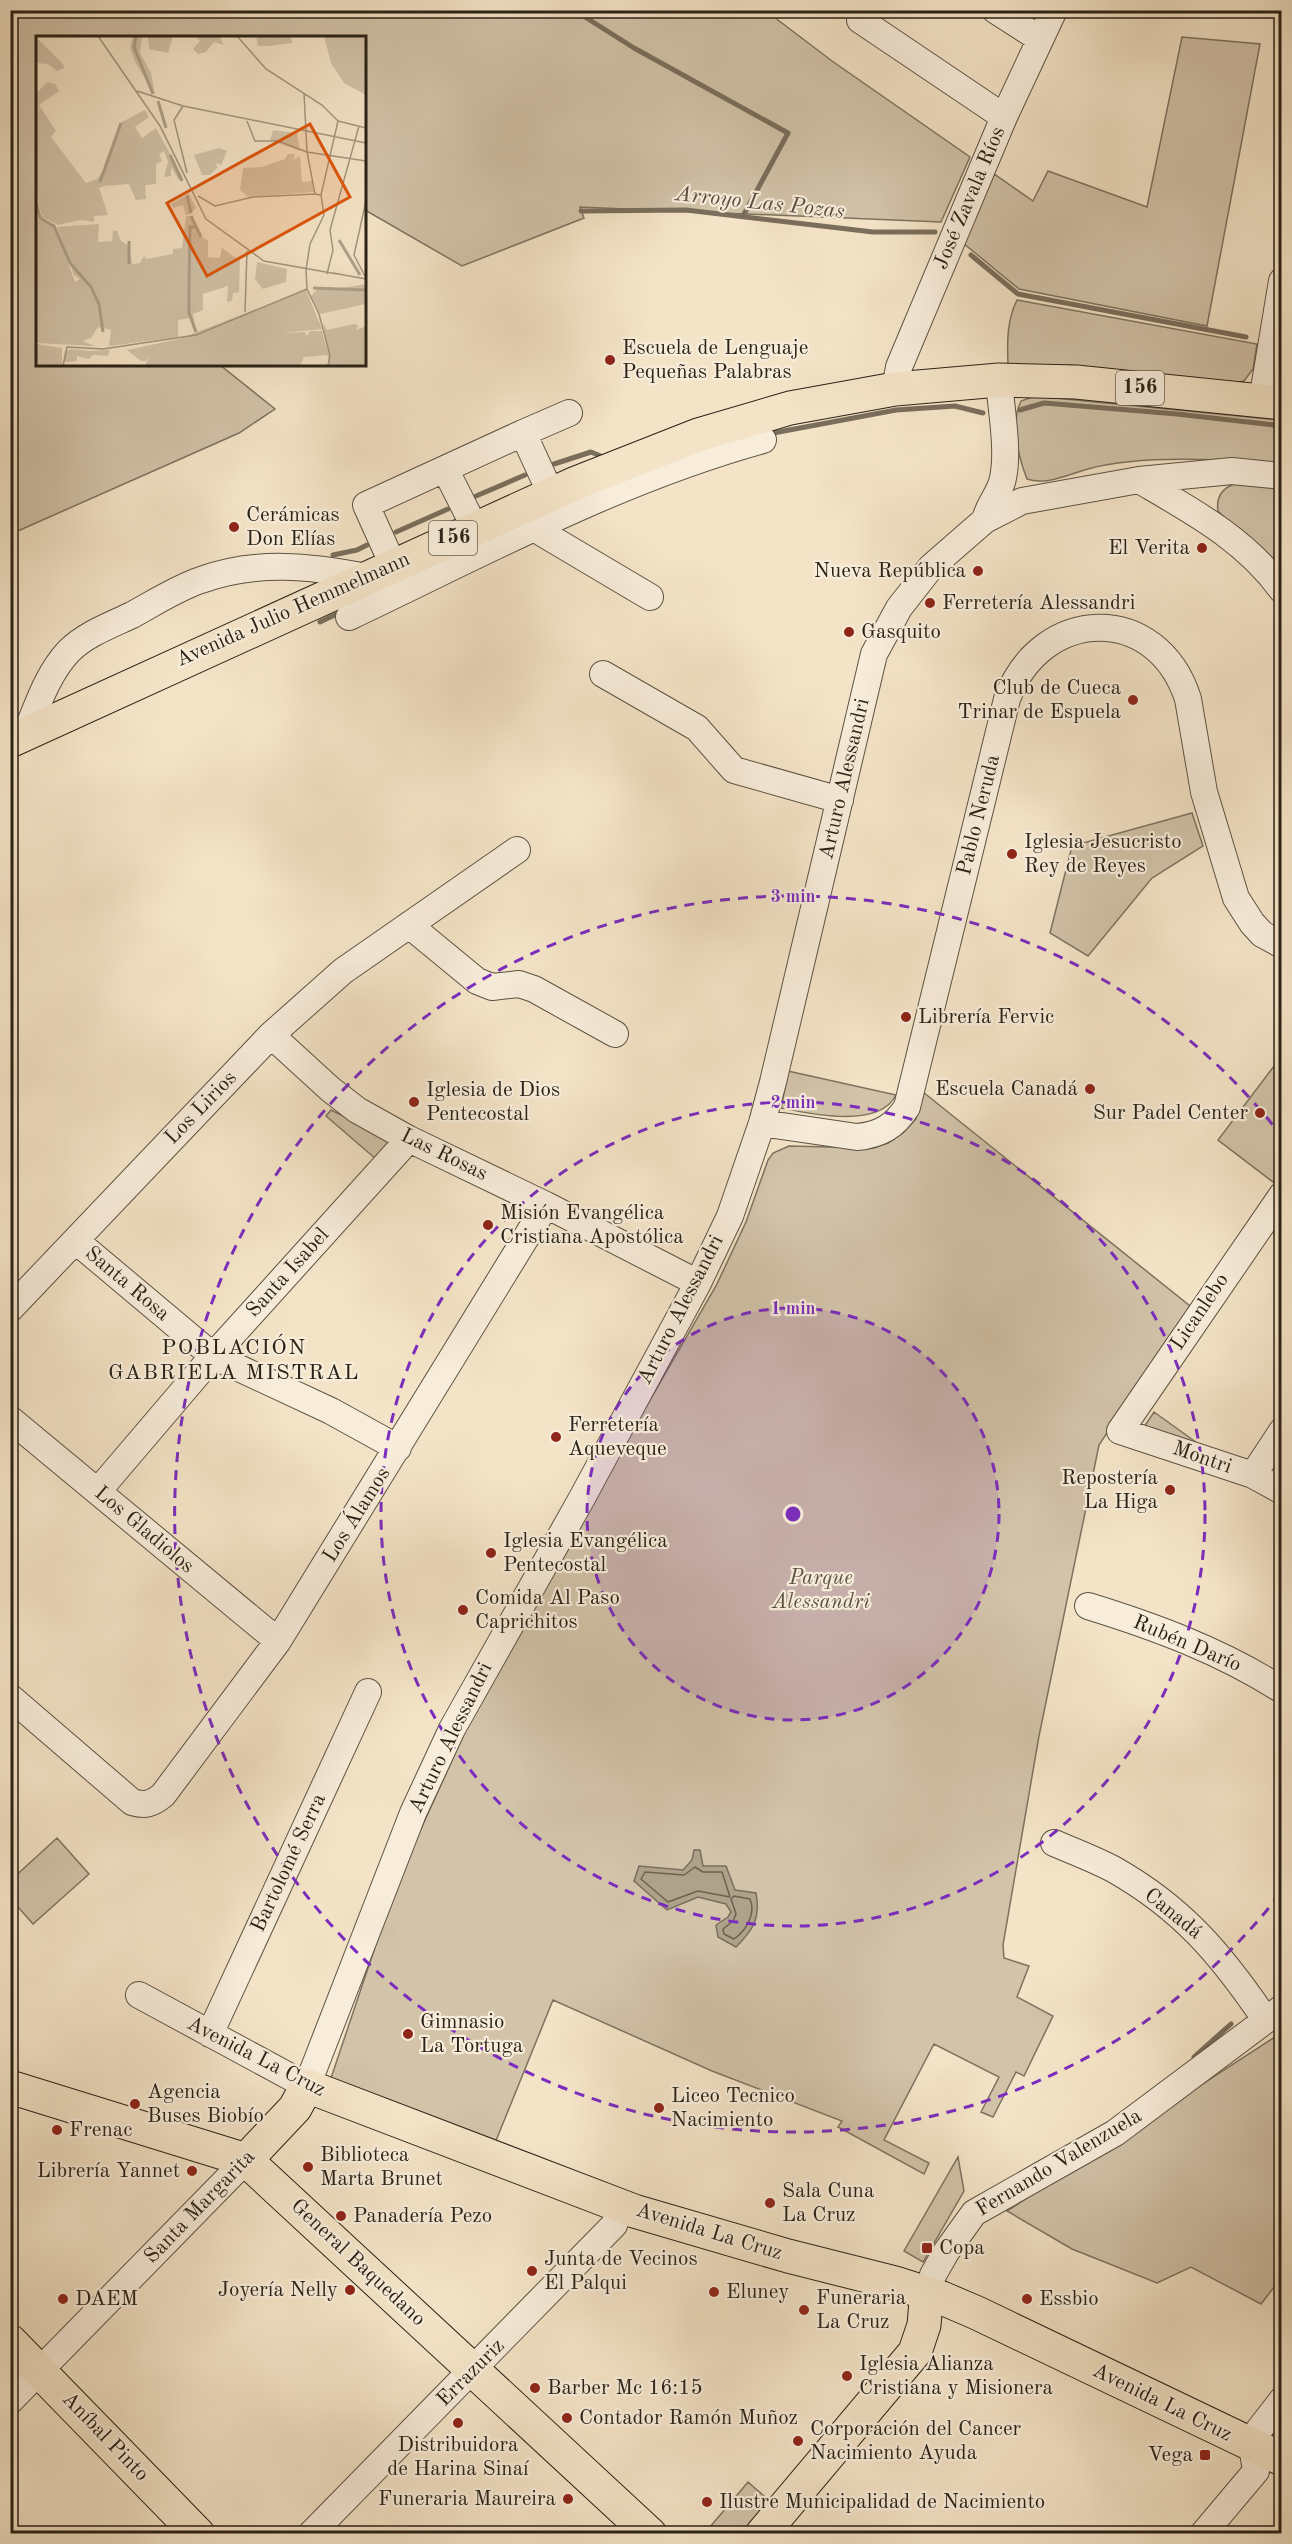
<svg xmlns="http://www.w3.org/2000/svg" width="1292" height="2544" font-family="'Old Standard TT',serif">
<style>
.green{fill:#d2c3a9;stroke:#7e7260;stroke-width:1.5}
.water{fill:#afa28b;stroke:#7a6e5c;stroke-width:1.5}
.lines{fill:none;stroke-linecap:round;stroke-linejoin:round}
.shore{stroke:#6c6250;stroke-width:1.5}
.stream{stroke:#7a6e5c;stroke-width:5}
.minor-casing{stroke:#5c5242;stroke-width:28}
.major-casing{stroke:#2a2116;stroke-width:35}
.highway-casing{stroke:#2a2116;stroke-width:35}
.minor{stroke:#f8eddb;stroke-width:26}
.major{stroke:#f4e4c7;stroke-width:33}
.highway{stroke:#f4e4c7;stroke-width:33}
.ring{fill:none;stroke:#7b2cbf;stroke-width:3;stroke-dasharray:10 8}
.poi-dot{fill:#8f2418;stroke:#f8eddb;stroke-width:2}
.labels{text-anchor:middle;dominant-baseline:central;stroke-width:4.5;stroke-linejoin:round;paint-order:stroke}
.shield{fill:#f8eddb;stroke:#685e51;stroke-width:1.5}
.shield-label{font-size:20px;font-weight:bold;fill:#2a2116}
.street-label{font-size:21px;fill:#2a2116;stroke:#f8eddb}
.poi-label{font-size:21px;fill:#2a2116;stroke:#f8eddb;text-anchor:start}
.park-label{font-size:21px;font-style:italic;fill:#5c5242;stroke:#f8eddb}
.water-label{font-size:22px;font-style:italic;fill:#594e3f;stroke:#f8eddb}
.neighbourhood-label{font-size:22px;letter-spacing:1.5px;fill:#2a2116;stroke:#f8eddb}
.inset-river{fill:none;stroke:#afa28b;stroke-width:3}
.inset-road{fill:none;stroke:#a39680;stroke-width:1.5}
.view{fill:#de560c;fill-opacity:0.15;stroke:#de560c;stroke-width:3}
.inset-edge{fill:none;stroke:#2a2116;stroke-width:3}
.centre{fill:#7b2cbf;stroke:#f8eddb;stroke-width:3}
.ring-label{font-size:18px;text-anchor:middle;font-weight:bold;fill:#7b2cbf;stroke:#f8eddb;stroke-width:4.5;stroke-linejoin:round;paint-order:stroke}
</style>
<rect width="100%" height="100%" fill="#f4e4c7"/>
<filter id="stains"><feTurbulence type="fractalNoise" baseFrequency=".00333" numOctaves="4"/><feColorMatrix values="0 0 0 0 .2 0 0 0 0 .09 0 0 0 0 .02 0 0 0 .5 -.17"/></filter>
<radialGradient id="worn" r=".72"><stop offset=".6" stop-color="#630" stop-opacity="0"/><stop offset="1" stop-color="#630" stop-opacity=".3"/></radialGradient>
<path class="green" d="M11 10 766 11 832 61 970 157 941 222 580 207 584 218 462 266 365 210 364 38H38V364L220 365 275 409 239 433 11 534Z
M1182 37 1260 44 1207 326 1019 289 963 243 994 174 1033 201 1048 171 1147 207Z
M1017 300 1257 344 1253 369 1244 381 1234 383 1071 365 1010 367 1008 364C1007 341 1007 320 1017 300Z
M1035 396 1281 420V464C1225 460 1143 454 1088 469 1069 474 1046 486 1027 479 1018 456 1010 423 1021 401Z
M1234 484 1281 488V576L1218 511C1216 498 1221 489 1234 484Z
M1192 813 1203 846 1152 878 1088 956 1050 933 1072 846Z
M1281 1057V1172L1273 1182 1218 1140Z
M788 1071 896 1095C879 1129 811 1114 781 1108Z
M923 1092 1190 1306 1099 1445 1039 1736 1003 1945 1004 1958 1029 1966 1017 1997 1053 2016 1024 2076 1016 2072 993 2117 981 2112 999 2077 934 2044 884 2140 929 2163 924 2174 838 2127 842 2121 712 2071 553 2000 493 2148 331 2078 397 1882 467 1727 573 1533 716 1286 746 1222 768 1160 773 1153 789 1146 872 1148 888 1143 903 1133 916 1119Z
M331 1110 386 1137 390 1141 377 1160 326 1116Z
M1154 1412 1200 1445 1144 1427Z
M57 1838 89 1874 33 1924 11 1899V1880Z
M1281 2033V2278L1261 2304 1191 2267 1157 2283 1072 2249 1007 2211Z
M958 2157 964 2191 923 2262 904 2251Z
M748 2482 771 2502 743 2533 704 2534Z"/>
<path class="water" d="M694 1850H700L703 1866H726L735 1890 756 1893C761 1918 753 1930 736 1947L718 1937 716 1925 728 1917 731 1912 726 1904 698 1897 667 1910 634 1881 639 1866 683 1870 692 1860Z"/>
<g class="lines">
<path class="shore" d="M695 1867 703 1872H722L730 1897 698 1891 668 1902 641 1879 645 1872 684 1875Z
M734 1896 750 1899C756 1913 747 1930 734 1939L724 1934 723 1929 733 1921 736 1914 731 1899Z"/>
<path class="stream" d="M574 10 634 48 788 133 743 216
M581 211 686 210 873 232H935
M971 255 1018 294 1246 337
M1020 410 1044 403 1177 414 1282 426
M768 434 896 410 955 406 983 413
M554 464 591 452 603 457
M476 496 525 475
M396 532 448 509
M333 555 357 550 367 545
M320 622 343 611
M1276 1991 1282 1987
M1194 2057 1231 2024"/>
<g class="minor-casing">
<path id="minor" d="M995 10 1040 39
M860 20 1004 117
M895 389 899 367 1004 117 1054 10
M1262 401 1282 281
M523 433 569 413
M445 469 475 528
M1139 480C1192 511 1245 539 1282 590
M532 515 542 533 650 597
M985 520C988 505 1001 492 1003 478 1009 450 1001 409 999 380
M393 565 366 505 523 433 551 494
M349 617C484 553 618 480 763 440
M603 674 697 728 734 770 840 800
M14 729 27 731C38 704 48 673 69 651 86 634 111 625 132 615 154 603 177 588 201 580 256 560 311 566 367 577
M409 925 477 981 492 987 519 984 534 989 615 1034
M271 1035 330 1089 357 1110 409 1139 546 1205 698 1283
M762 1123 857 1137C880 1135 895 1126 907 1107L1007 699C1041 606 1157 602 1188 699L1204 792 1236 898 1252 923 1262 934 1282 945
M1282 1195 1120 1431 1253 1475 1282 1491
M76 1241 213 1356 331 1411 398 1448
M10 1309 271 1035 343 971 517 850
M10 1419 278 1641
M1253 1475 1282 1431
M98 1491 213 1356 409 1139
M1088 1606C1156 1627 1221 1651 1282 1690
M10 1697 132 1802C145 1806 152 1804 163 1795L278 1641 546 1205
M1054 1843C1073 1851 1094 1859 1113 1869 1182 1908 1221 1954 1265 2019
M139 1995 307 2086 413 1813 452 1729 582 1498 698 1283 730 1216 762 1123 773 1082 874 654 899 608 931 567 985 520 1022 501 1139 480 1232 471 1282 476
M210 2034 368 1692
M926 2301 933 2275 946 2252 974 2213 1115 2133 1282 2008
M10 2401 246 2160
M311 2534 614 2225 621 2205
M1203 2534 1256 2471 1252 2446 1258 2431 1282 2400"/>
</g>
<g class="major-casing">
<path id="major" d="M10 2087 246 2160 650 2534
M246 2160 295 2108 307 2086 634 2211 788 2256 895 2283 942 2298 977 2313 1282 2459
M10 2341 198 2534
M762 2534 915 2352 924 2325 926 2301"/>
</g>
<g class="highway-casing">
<path id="highway" d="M10 741 576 483 698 435 790 408 895 389 999 380 1076 382 1282 403"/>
</g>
<use href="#minor" class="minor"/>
<use href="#major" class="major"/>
<use href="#highway" class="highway"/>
</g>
<circle cx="793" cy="1514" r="206" fill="#7b2cbf" fill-opacity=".12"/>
<g class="ring">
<circle cx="793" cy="1514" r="206"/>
<circle cx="793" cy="1514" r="412"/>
<path d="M1280 1894A618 618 0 1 1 1280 1134"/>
</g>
<g class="poi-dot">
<circle cx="610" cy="360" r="6"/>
<circle cx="234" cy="527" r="6"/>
<circle cx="1202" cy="548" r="6"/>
<circle cx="978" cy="571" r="6"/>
<circle cx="930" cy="603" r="6"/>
<circle cx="849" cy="632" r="6"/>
<circle cx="1133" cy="700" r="6"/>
<circle cx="1012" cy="854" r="6"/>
<circle cx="906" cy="1017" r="6"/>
<circle cx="1090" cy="1089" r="6"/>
<circle cx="414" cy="1102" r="6"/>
<circle cx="1260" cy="1113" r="6"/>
<circle cx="488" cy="1225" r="6"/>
<circle cx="556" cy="1437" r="6"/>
<circle cx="1170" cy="1490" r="6"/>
<circle cx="491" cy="1553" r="6"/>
<circle cx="463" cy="1610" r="6"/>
<circle cx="408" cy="2034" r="6"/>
<circle cx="135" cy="2104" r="6"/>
<circle cx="659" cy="2108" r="6"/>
<circle cx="57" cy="2130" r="6"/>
<circle cx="308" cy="2167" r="6"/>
<circle cx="192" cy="2171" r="6"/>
<circle cx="770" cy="2203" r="6"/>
<circle cx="341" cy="2216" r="6"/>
<rect x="921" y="2242" width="12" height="12" rx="3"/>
<circle cx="532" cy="2271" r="6"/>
<circle cx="350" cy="2290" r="6"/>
<circle cx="714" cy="2292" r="6"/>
<circle cx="63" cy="2299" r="6"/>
<circle cx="1027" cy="2299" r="6"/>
<circle cx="804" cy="2310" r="6"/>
<circle cx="847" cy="2376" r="6"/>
<circle cx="535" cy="2388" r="6"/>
<circle cx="567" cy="2418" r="6"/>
<circle cx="458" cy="2423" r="6"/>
<circle cx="798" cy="2441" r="6"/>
<rect x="1199" y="2449" width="12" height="12" rx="3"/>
<circle cx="568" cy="2499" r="6"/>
<circle cx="707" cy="2502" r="6"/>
</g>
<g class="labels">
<g class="shield">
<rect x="1116" y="371" width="48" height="34" rx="4.5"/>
<rect x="429" y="521" width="48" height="34" rx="4.5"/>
</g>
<g class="shield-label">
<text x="1140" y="388">156</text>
<text x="453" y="538">156</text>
</g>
<g class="street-label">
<text transform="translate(970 198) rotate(-67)">José Zavala Ríos</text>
<text transform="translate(293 610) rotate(-24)">Avenida Julio Hemmelmann</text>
<text transform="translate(845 779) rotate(-77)">Arturo Alessandri</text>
<text transform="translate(979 815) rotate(-76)">Pablo Neruda</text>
<text transform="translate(201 1108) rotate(-46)">Los Lirios</text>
<text transform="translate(444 1155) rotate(26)">Las Rosas</text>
<text transform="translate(288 1273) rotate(-48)">Santa Isabel</text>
<text transform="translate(127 1284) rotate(40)">Santa Rosa</text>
<text transform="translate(681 1310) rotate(-63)">Arturo Alessandri</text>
<text transform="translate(1200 1312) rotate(-56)">Licanlebo</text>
<text transform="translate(1202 1458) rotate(19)">Montri</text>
<text transform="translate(357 1515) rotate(-58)">Los Álamos</text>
<text transform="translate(144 1530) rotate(40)">Los Gladiolos</text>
<text transform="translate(1187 1644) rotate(23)">Rubén Darío</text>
<text transform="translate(451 1738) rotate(-64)">Arturo Alessandri</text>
<text transform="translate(289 1863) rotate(-65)">Bartolomé Serra</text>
<text transform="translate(1173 1914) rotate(39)">Canadá</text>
<text transform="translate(256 2057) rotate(27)">Avenida La Cruz</text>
<text transform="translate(1059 2163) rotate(-31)">Fernando Valenzuela</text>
<text transform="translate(200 2207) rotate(-46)">Santa Margarita</text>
<text transform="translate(709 2232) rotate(17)">Avenida La Cruz</text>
<text transform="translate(358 2263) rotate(43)">General Baquedano</text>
<text transform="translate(471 2373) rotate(-45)">Errazuriz</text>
<text transform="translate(1162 2403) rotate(26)">Avenida La Cruz</text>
<text transform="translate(105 2437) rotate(46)">Aníbal Pinto</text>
</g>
<g class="poi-label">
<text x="622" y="348">Escuela de Lenguaje<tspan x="622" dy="24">Pequeñas Palabras</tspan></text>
<text x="246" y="515">Cerámicas<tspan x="246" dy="24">Don Elías</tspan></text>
<text x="1190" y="548" text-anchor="end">El Verita</text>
<text x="966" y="571" text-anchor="end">Nueva República</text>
<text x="942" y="603">Ferretería Alessandri</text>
<text x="861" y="632">Gasquito</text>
<text x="1121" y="688" text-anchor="end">Club de Cueca<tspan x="1121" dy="24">Trinar de Espuela</tspan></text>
<text x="1024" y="842">Iglesia Jesucristo<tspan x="1024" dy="24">Rey de Reyes</tspan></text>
<text x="918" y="1017">Librería Fervic</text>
<text x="1078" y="1089" text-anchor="end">Escuela Canadá</text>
<text x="426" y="1090">Iglesia de Dios<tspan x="426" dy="24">Pentecostal</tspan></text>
<text x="1248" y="1113" text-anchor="end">Sur Padel Center</text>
<text x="500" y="1213">Misión Evangélica<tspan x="500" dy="24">Cristiana Apostólica</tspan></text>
<text x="568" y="1425">Ferretería<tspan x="568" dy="24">Aqueveque</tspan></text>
<text x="1158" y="1478" text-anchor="end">Repostería<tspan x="1158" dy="24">La Higa</tspan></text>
<text x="503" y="1541">Iglesia Evangélica<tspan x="503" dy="24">Pentecostal</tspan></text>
<text x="475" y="1598">Comida Al Paso<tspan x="475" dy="24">Caprichitos</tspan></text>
<text x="420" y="2022">Gimnasio<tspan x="420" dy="24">La Tortuga</tspan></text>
<text x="147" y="2092">Agencia<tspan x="147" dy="24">Buses Biobío</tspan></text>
<text x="671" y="2096">Liceo Tecnico<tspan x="671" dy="24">Nacimiento</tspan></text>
<text x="69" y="2130">Frenac</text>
<text x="320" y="2155">Biblioteca<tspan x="320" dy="24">Marta Brunet</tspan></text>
<text x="180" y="2171" text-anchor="end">Librería Yannet</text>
<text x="782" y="2191">Sala Cuna<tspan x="782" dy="24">La Cruz</tspan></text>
<text x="353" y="2216">Panadería Pezo</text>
<text x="939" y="2248">Copa</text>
<text x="544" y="2259">Junta de Vecinos<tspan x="544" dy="24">El Palqui</tspan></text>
<text x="338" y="2290" text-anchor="end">Joyería Nelly</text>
<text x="726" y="2292">Eluney</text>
<text x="816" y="2298">Funeraria<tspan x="816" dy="24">La Cruz</tspan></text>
<text x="75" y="2299">DAEM</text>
<text x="1039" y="2299">Essbio</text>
<text x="859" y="2364">Iglesia Alianza<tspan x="859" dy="24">Cristiana y Misionera</tspan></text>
<text x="547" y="2388">Barber Mc 16:15</text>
<text x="579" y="2418">Contador Ramón Muñoz</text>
<text x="810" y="2429">Corporación del Cancer<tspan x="810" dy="24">Nacimiento Ayuda</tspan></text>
<text x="458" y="2445" text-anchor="middle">Distribuidora<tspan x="458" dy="24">de Harina Sinaí</tspan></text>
<text x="1193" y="2455" text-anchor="end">Vega</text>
<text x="556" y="2499" text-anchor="end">Funeraria Maureira</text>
<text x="719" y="2502">Ilustre Municipalidad de Nacimiento</text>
</g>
<g class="park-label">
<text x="821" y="1578">Parque<tspan x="821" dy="24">Alessandri</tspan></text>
</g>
<g class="water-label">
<text transform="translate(760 203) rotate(6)">Arroyo Las Pozas</text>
</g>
<g class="neighbourhood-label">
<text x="234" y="1348">POBLACIÓN<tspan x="234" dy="25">GABRIELA MISTRAL</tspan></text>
</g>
</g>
<g transform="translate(36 36)">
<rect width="330" height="330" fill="#f4e4c7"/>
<path d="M97 0H106L104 17 115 37 119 59 99 26 94 11ZM109 0H137L132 17 113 13 112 2ZM160 0H183L188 9 178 6 170 16 162 18 157 13 164 5ZM255 0 256 7 233 10H222L220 0ZM330 0V59L308 47 295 27 288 0ZM0 1 27 28 28 32 21 35 12 28 0 27ZM11 46 19 48 23 55 3 69 20 95 15 101 50 147 61 143 68 133 84 87 109 74 113 81 99 91 106 102 120 92 147 142 143 144 135 131V140L128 141 132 126 128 115 123 118 126 125 120 128V148L109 149 110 163 100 164 93 148 68 150 63 152 72 179 58 180V186L45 184 22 189 6 181 0 156V58ZM237 94 261 97 264 115 234 104ZM183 112 191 115 185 129 179 127 182 131 174 139H166L158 119ZM252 118H259L257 124 264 120 266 146 276 145 278 156 212 161 204 154 207 132 226 131 249 123ZM153 158 160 172 155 178 150 179 147 169 137 172 135 168ZM0 179 3 184 18 189 39 246 44 243 38 239 21 191 63 188 62 206 76 205 77 195H81L85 205 93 210 96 228 104 227 108 220 110 223 137 218V213L146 212 150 180H154L165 200 172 205V221L184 222 186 212 204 225 203 256 197 257 196 265 191 266 192 250 167 258V274L157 278 160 298 154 282 142 284V301L73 310 75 294 62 291 55 302 46 305 59 310 0 307ZM221 226 251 233 250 246 227 253 219 243ZM330 248V268L284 278 275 260 283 251 294 254ZM270 254 286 293 246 297 269 296 271 300 274 295H286L292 319 268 321 264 330H109L115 317 110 325H105L91 314 143 303ZM287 287 291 294 318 288 322 289 320 294 330 290V330H293ZM0 308 26 312V330H0ZM35 313 55 315 74 314 72 320 57 319 53 323 41 320V325L29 326 28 317Z" fill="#d2c3a9"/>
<path class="inset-river" d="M100 0 98 11 117 58M122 65 130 92M134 119 146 145M64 146 85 87M151 159 155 177M0 165 4 182 18 190 34 227 55 251 63 268 67 296M155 180 165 201M303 204 324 239M93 228V205M277 252 330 254M160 296 153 277V249L154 191H160"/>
<path class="inset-road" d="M62 0 124 90 170 183 228 225 301 238M201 0 230 33 286 69 302 85M101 55 147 70 330 107M268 57 271 116 279 158 285 159M147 70 138 84 151 137M211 85 219 105H242L271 116M302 85 330 92M271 116 330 125M162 160 179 170 217 161 279 158M330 165 318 219 330 242M270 234 271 253 283 278 294 319 292 330M270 234 274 208 288 179 285 159 302 85M297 237 330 243M291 238 297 214 294 194 323 90M209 276 211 215M27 330 31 311 67 313 160 299 271 253"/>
<path class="view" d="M274 88 314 161 171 240 131 167Z"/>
<rect width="330" height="330" class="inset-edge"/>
</g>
<circle cx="793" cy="1514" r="9" class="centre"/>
<g class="ring-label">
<text x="793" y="902">3 min</text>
<text x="793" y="1108">2 min</text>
<text x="793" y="1314">1 min</text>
</g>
<rect width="1292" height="2544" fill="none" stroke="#f4e4c7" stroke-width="36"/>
<rect x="12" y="12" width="1268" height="2520" fill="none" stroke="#2a2116" stroke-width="3"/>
<rect x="18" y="18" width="1256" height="2508" fill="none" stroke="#2a2116" stroke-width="1.5"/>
<rect width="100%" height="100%" filter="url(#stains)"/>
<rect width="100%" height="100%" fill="url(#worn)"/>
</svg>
